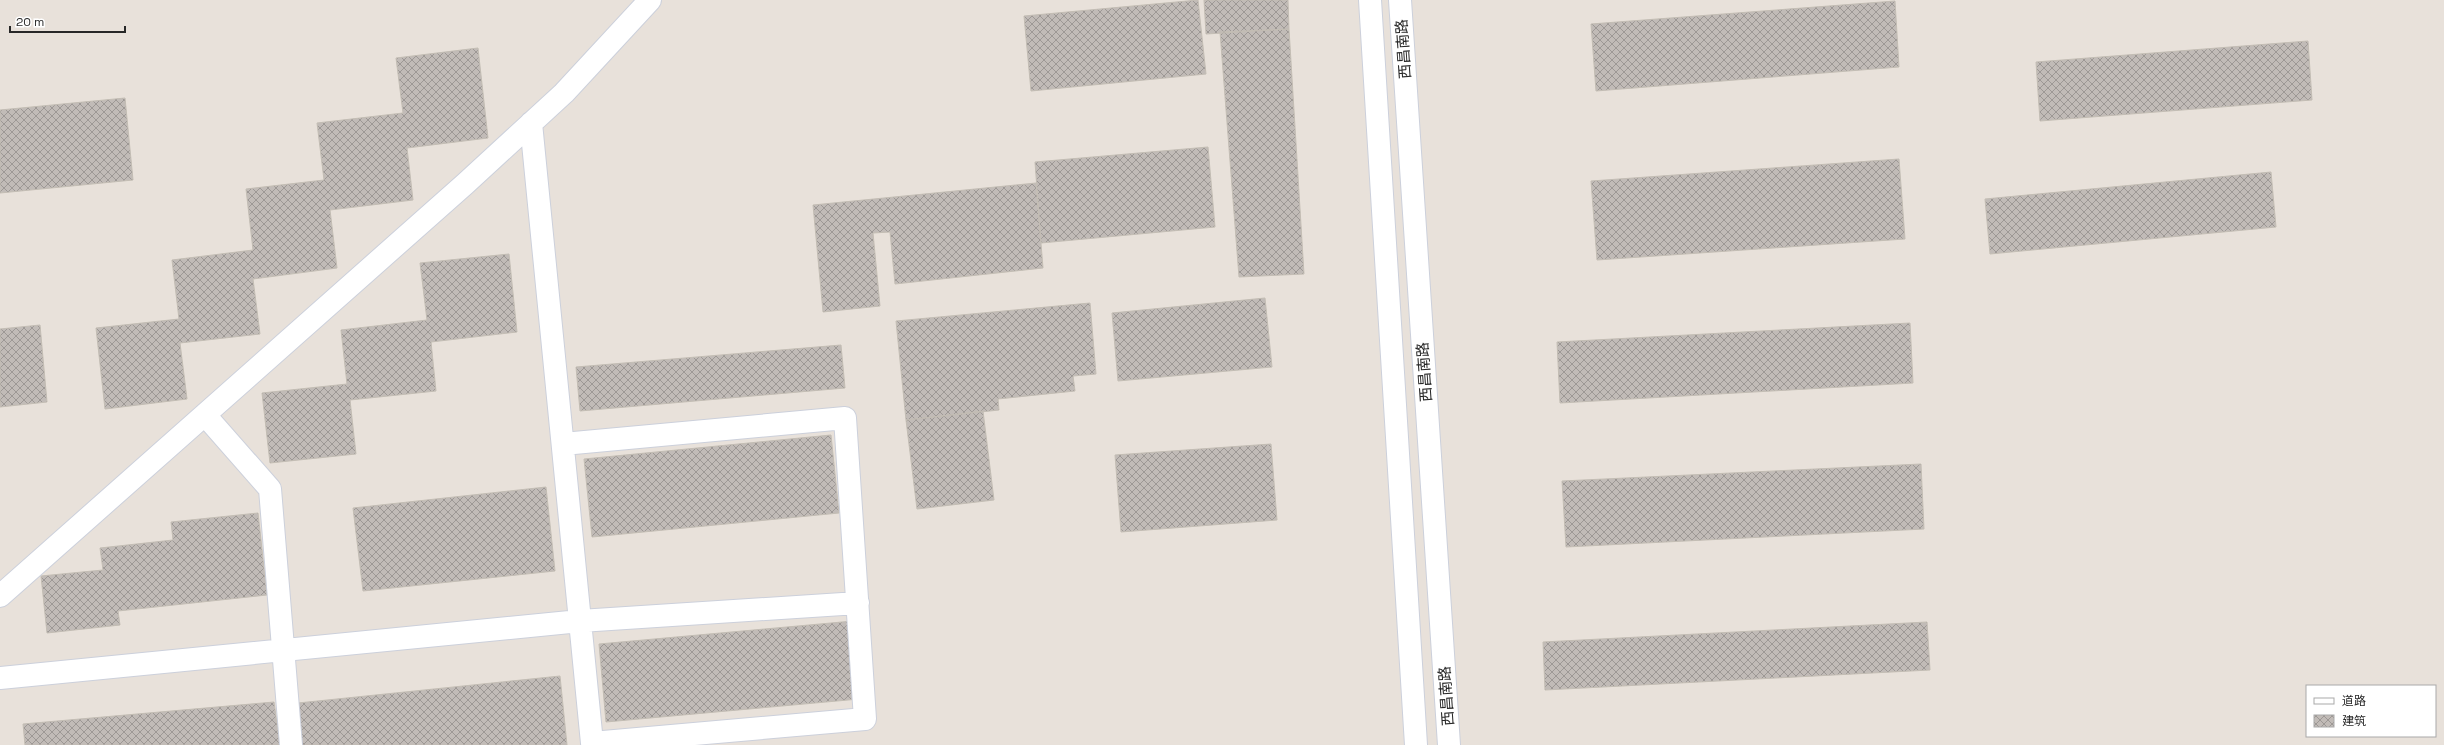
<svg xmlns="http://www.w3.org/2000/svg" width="2444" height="745" font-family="'Space Grotesk','Noto Sans SC',sans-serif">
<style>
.building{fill:url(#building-cross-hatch);stroke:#c3bdb4}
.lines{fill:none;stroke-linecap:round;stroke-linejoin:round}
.minor-casing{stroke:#ccd0db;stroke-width:24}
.minor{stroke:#fff;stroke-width:22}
.labels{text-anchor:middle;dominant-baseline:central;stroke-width:3;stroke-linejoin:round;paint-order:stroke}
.street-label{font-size:15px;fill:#272727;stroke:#fff}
</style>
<defs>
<pattern id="building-cross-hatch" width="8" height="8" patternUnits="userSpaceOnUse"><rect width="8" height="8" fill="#c1bbb7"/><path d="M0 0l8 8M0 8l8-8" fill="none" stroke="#9d9895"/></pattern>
</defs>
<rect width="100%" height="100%" fill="#e8e1da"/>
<path class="building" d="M1198 0 1206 74 1031 91 1024 16Z
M1204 0H1288L1289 29 1206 34Z
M1895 1 1899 67 1596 91 1591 24Z
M1289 29 1304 274 1239 277 1220 32Z
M2308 41 2312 100 2040 121 2036 62Z
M478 48 488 138 407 148 413 200 330 210 337 268 253 279 260 334 180 343 187 399 105 409 96 328 179 319 172 260 253 250 246 189 324 180 317 123 403 113 396 58Z
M125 98 133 180 0 193V110Z
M1208 147 1215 227 1041 243 1035 162Z
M1899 159 1905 239 1597 260 1591 181Z
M2271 172 2276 227 1990 254 1985 199Z
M1036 183 1043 268 895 284 890 232 873 233 880 306 823 312 813 205Z
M509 254 517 332 431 342 436 391 350 400 356 454 270 463 262 393 347 384 341 330 427 320 420 263Z
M1265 298 1272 367 1118 381 1112 313Z
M1090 303 1096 374 1073 376 1075 391 998 399 999 410 906 420 896 321Z
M1910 323 1913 383 1560 403 1557 342Z
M40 325 47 402 0 407V329Z
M841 345 845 388 580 411 576 367Z
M983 411 994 500 917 509 906 420Z
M831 435 839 513 592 537 584 459Z
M1271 444 1277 520 1121 532 1115 455Z
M1921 464 1924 529 1566 547 1562 481Z
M546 487 555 571 363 591 353 508Z
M258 513 267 595 118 611 120 625 47 633 41 576 103 570 100 548 173 540 171 522Z
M853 621 859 699 606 722 599 644Z
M1927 622 1930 670 1545 690 1543 642Z
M560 676 567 745H302L298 703Z
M274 702 280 745H25L23 724Z"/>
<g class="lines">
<g class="minor-casing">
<path id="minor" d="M1370 0 1416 745
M1400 0 1449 745
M531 123 592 743 865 719 845 418 563 444
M205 415 270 489 291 745
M0 596 465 184 564 93 650 0
M0 678 580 621 858 603"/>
</g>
<use href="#minor" class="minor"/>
</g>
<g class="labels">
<g class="street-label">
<text transform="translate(1403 49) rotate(-94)">西昌南路</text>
<text transform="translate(1424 372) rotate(-94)">西昌南路</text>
<text transform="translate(1446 696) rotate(-94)">西昌南路</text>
</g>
</g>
<rect x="2306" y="685" width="130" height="52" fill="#ffffff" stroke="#a9a9a9"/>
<rect x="2314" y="698" width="20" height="6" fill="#ffffff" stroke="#a9a9a9"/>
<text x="2342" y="705" font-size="12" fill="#272727">道路</text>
<rect x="2314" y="715" width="20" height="12" fill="url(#building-cross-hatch)" stroke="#a9a9a9"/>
<text x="2342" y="725" font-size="12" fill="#272727">建筑</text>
<path d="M10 26v6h115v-6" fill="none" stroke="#272727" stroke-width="2"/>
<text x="16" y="26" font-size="12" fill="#272727" stroke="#ffffff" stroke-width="3" paint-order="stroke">20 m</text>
</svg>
